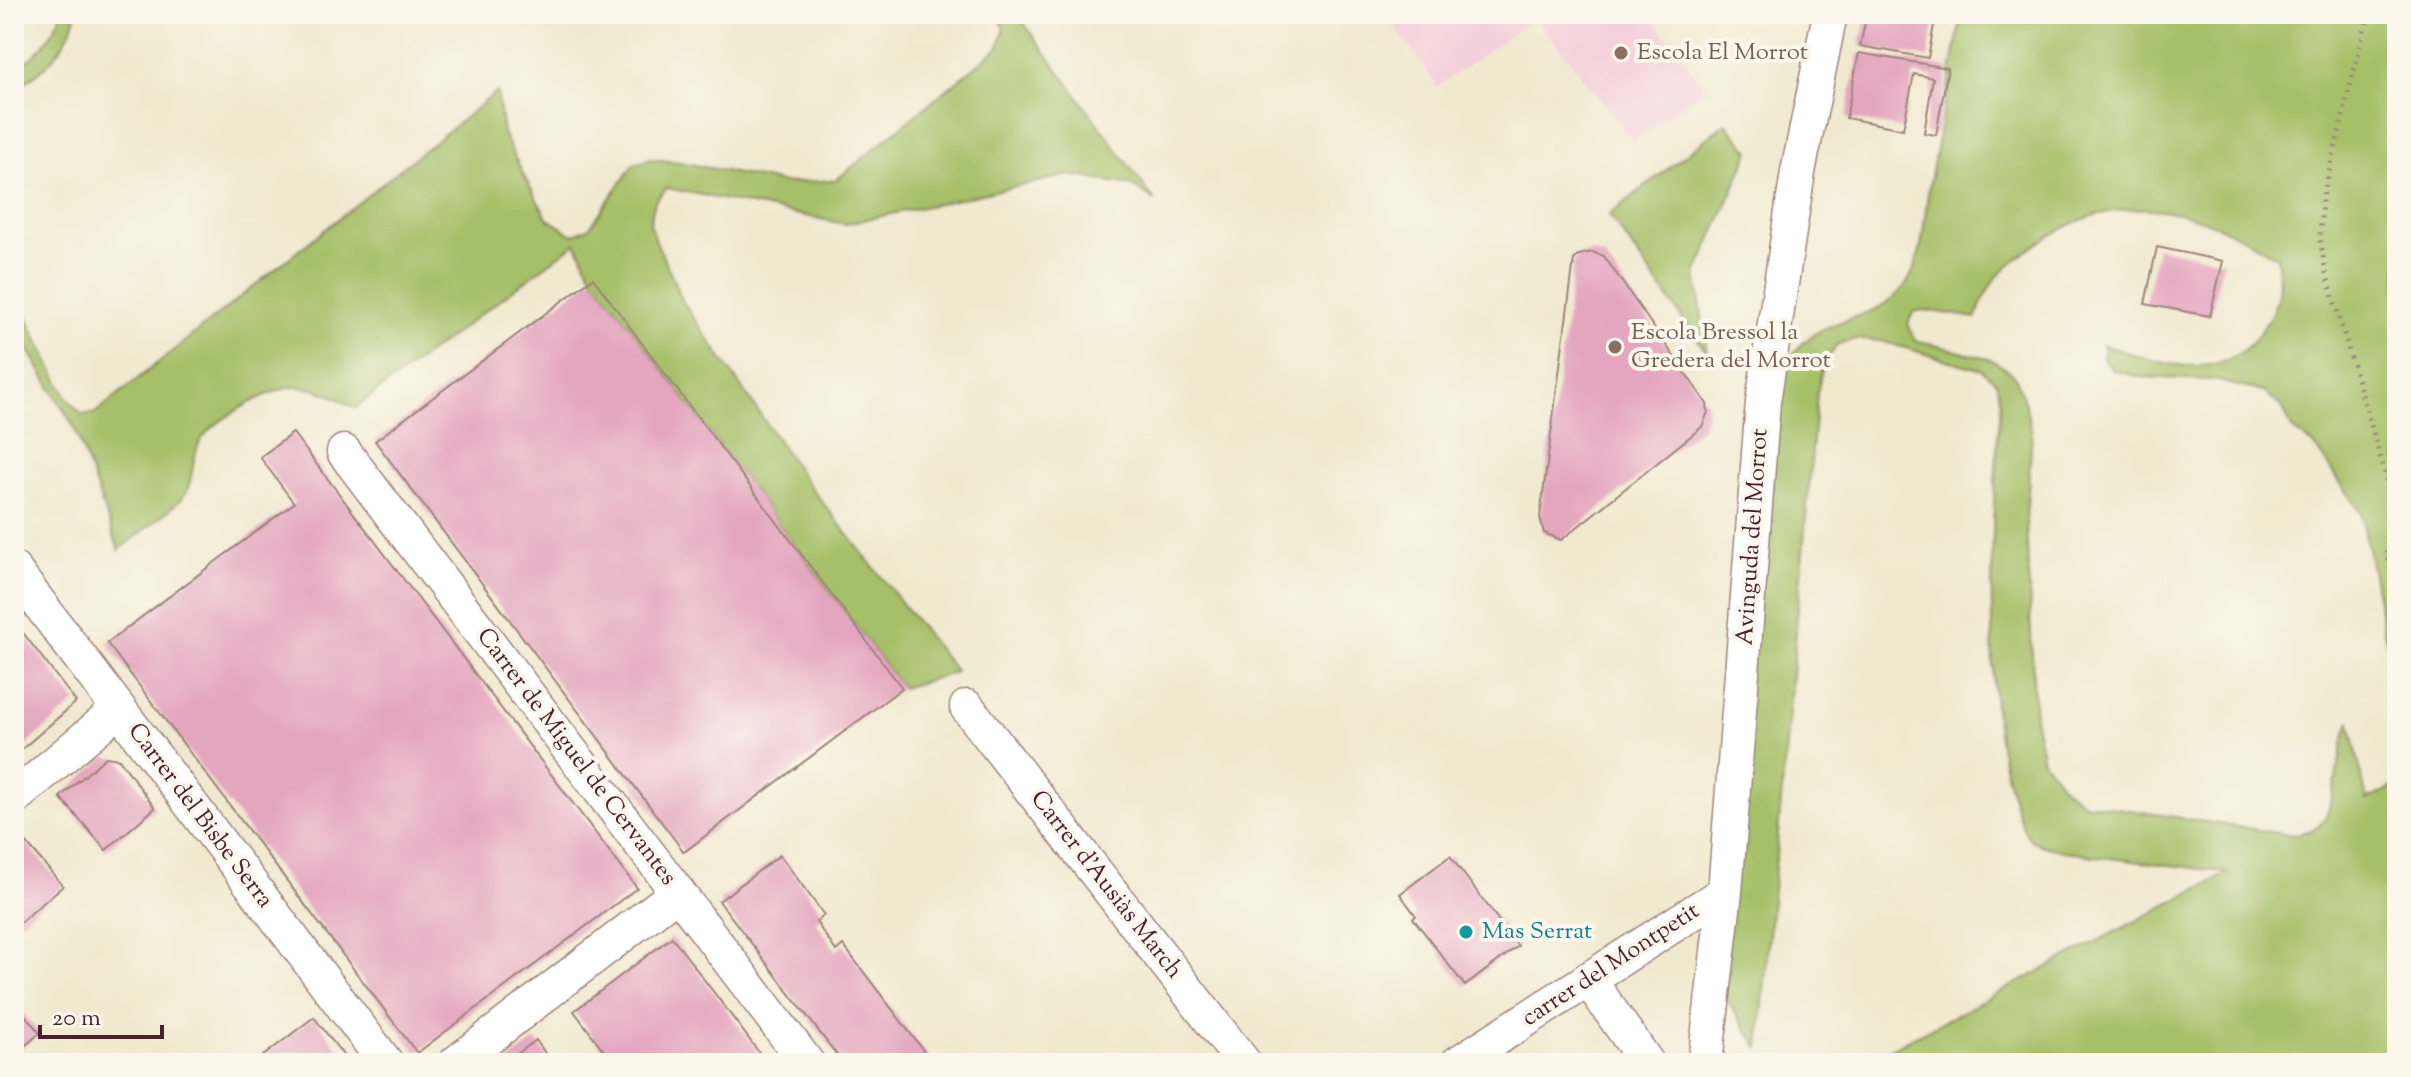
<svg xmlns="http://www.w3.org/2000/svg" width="2411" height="1077" font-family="'Sorts Mill Goudy',serif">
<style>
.built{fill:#f4cfdc}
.green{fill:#a5c067;stroke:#787049;stroke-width:2}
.building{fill:#e4a6bf}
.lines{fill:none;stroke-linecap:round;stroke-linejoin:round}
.street-casing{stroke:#9e847d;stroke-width:37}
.path{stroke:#9e847d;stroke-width:5;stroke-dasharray:2 6;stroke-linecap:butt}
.street{stroke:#fff;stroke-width:34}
.education-dot{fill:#8d6e63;stroke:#fbf7ec;stroke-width:3}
.culture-dot{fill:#0f9aa8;stroke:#fbf7ec;stroke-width:3}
.labels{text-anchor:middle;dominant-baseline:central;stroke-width:8;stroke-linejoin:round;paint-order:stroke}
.education-label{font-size:24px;fill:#785e54;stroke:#fbf7ec;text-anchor:start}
.street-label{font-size:24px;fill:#4a1f2b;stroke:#fbf7ec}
.culture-label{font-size:24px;fill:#0d838f;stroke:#fbf7ec;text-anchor:start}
</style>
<rect width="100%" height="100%" fill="#fbf7ec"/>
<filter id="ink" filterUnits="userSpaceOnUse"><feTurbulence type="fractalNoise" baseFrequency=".0125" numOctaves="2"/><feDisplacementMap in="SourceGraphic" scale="16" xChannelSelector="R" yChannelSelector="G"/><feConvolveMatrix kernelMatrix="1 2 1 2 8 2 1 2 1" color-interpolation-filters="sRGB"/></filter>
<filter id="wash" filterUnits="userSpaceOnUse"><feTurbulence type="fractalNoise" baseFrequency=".006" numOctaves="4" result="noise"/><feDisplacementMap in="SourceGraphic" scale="32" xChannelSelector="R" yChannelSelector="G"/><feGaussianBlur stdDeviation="1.8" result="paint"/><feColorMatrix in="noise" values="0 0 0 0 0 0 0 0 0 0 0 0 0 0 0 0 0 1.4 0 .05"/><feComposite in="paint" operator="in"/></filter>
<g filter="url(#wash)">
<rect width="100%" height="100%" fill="#f1e9cf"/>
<path class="built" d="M1397 14H1649L1706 89 1633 141 1535 17 1437 87 1390 19Z"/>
<path class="green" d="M61 14H77C65 50 47 70 14 89V70C35 58 53 37 61 14Z
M999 14H1017L1155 201 1131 185 1069 175 845 224 667 188 655 201 650 223 656 241 683 302 805 480 956 672 902 688 593 278 576 243 355 408C338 398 318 387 297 387 274 386 213 420 201 440 191 456 194 478 186 493 181 503 131 540 119 550L75 429 14 325V293L67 398 82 415 95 413 497 92 503 133 524 176 547 218 573 235 590 227 633 165 649 159 679 162 784 183 836 180 999 47 1004 30Z
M1962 14H2397V681L2384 632 2361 512 2313 444 2292 429 2283 408 2264 392 2214 380 2140 377 2113 370 2103 357V345C2160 363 2225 389 2264 327 2280 302 2281 287 2277 257 2194 207 2122 185 2037 244 2003 268 1990 277 1976 318L1924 310 1913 312 1908 324 1915 340 1992 360 2005 368 2016 378 2026 407 2032 433 2026 520 2035 722 2043 760 2064 788 2084 803 2291 835C2299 833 2314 832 2320 825 2337 807 2337 748 2350 722L2367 800 2397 785V1063H1864L2228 873C2195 865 2049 857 2031 840 2022 831 2018 813 2014 801 1994 741 1993 690 1992 627 1991 552 1994 478 2001 403L1997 383 1982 370 1881 341 1855 339 1836 345 1823 367 1817 393 1759 1048 1715 982 1763 402C1776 380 1787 355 1809 338 1837 316 1881 318 1904 287 1924 261 1923 226 1928 194 1938 134 1951 74 1962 14Z
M1726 123 1750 151 1696 274 1707 353 1609 215Z"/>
<g id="blocks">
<path class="building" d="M1867 14H1936L1928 58 1860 46Z
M1859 53 1948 68 1936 135 1924 133 1933 78 1914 74 1903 129 1846 118Z
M2157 247 2223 261 2210 316 2145 304Z
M1592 252 1604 256 1707 404 1708 412 1702 427 1561 540 1544 533 1540 517 1574 260 1579 255Z
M593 278 902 688 684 852 375 441Z
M293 433 637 888 417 1053 107 643 294 503 260 457Z
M14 621 76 702 14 756Z
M106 757 119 759 155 808 106 850 60 797Z
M18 833 63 886 17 925 14 920V837Z
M780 855 824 915 816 922 836 951 843 945 933 1063H843L719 901Z
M1450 856 1518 946 1465 986 1413 918 1416 916 1400 894Z
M672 937 767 1063H613L574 1011Z
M14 1002 40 1033 14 1055Z
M314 1017 349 1063H254Z
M536 1040 552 1063H505Z"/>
</g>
</g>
<g filter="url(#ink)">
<use href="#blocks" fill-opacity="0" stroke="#9e847d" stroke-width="2"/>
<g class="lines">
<g class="street-casing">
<path id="street" d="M344 452 807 1063
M14 570 386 1063
M967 707 1244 1063
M14 798 119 709
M1589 980 1647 1063
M456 1063 678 892
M1458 1063 1725 892
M1705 1063 1725 892 1763 402 1798 172 1830 14"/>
</g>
<path class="path" d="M2368 14 2322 201 2320 239 2326 273 2386 476 2387 554 2397 598"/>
<use href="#street" class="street"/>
</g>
</g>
<g class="education-dot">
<circle cx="1621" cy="53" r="8"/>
<circle cx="1615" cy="347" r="8"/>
</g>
<circle class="culture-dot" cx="1466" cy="932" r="8"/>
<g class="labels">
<g class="education-label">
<text x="1637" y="53">Escola El Morrot</text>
<text x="1631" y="333">Escola Bressol la<tspan x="1631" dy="28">Gredera del Morrot</tspan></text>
</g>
<g class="street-label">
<text transform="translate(1753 537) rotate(-86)">Avinguda del Morrot</text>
<text transform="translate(576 757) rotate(53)">Carrer de Miguel de Cervantes</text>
<text transform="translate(200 816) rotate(53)">Carrer del Bisbe Serra</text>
<text transform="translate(1106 885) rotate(52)">Carrer d'Ausiàs March</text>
<text transform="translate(1611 965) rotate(-33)">carrer del Montpetit</text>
</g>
<g class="culture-label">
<text x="1482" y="932">Mas Serrat</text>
</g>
</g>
<rect width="2411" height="1077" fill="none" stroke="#fbf7ec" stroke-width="48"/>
<path d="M40 1025v12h122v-12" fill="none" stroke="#4a1f2b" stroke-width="4"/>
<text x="52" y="1025" font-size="24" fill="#4a1f2b" stroke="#fbf7ec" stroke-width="6" paint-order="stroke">20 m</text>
</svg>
